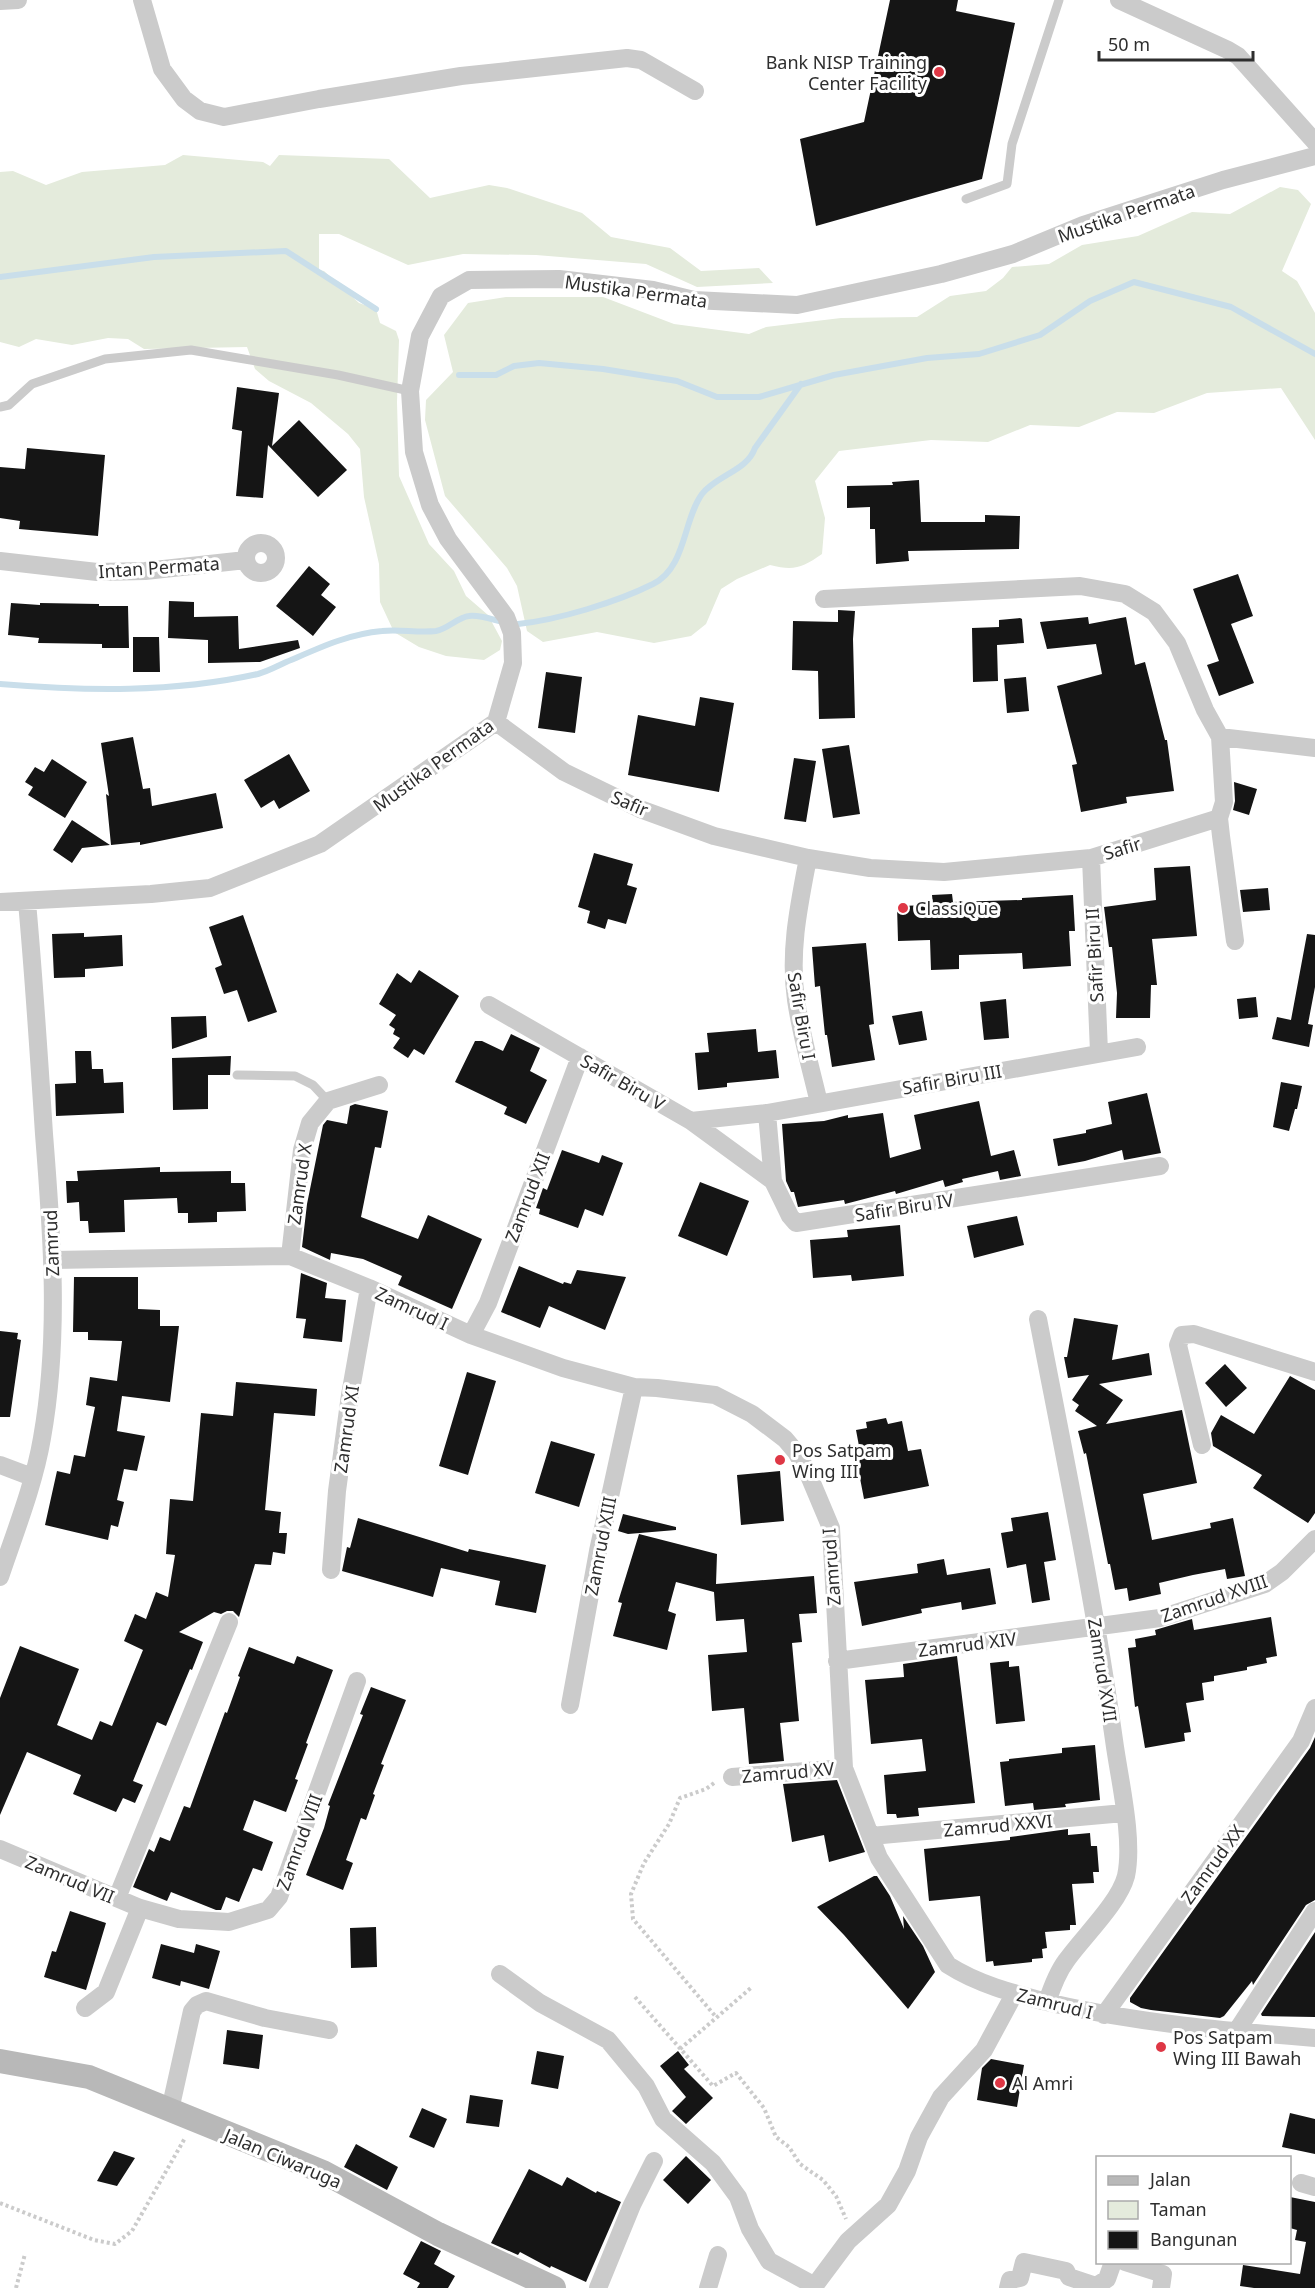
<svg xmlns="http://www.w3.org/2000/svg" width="1315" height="2288" font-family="'Noto Sans',sans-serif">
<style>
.green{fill:#e4ebdc}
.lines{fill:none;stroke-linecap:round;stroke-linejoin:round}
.stream{stroke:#c9deea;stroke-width:6}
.building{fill:#151515}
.path{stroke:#cbcbcb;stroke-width:4;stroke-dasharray:3 3;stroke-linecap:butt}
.lane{stroke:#cbcbcb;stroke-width:9}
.street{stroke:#cbcbcb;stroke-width:18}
.secondary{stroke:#b8b8b8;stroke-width:24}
.poi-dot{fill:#de3745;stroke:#fff;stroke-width:2}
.labels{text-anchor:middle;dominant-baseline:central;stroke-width:6;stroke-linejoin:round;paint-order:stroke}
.poi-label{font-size:18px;fill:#2e2e2e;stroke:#fff;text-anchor:start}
.street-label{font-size:18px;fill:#2e2e2e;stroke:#fff}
</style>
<rect width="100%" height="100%" fill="#fff"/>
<path class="green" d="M183 155 263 162 270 166 279 155 389 159 430 198 489 185 507 188 582 213 611 237 670 248 701 271 759 268 773 283 697 287 646 264 536 255 463 254 408 265 339 234H319V270L324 271 359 303 376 309 380 323 396 331 399 340 397 402 399 476 429 544 454 571 466 596 488 615 502 641 500 650 484 660 446 656 419 647 394 632 380 602 379 564 364 497 360 449 348 434 311 403 269 381 255 369 247 347 144 349 128 339 108 338 72 345 36 339 19 347 0 342V172L13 171 46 185 82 172 165 165Z
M1280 187 1298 190 1311 204 1282 271 1297 281 1315 313V440L1281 388 1207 393 1154 413 1117 412 1079 427 1030 425 988 442 931 440 839 451 815 481 825 518 822 554C802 568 794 571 770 565L737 579 721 589 706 624 691 636 654 643 597 632 543 642 527 631 517 586 507 568 445 496 425 420 426 400 453 372 444 335 468 303 506 297H603L674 324 749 334 766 327 841 318 917 317 950 296 986 291 1003 278 1012 267 1049 264 1082 245 1138 236 1192 212 1230 214Z"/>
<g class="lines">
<path class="stream" d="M0 277 154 257 286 251 376 309
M459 375H496L514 366 539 363 603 369 677 381 717 397H759L834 375 927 358 979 354 1040 335 1090 301 1134 282 1231 307 1315 354
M0 684C86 691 173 693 258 674 269 671 281 664 291 660 321 647 349 634 382 631 399 629 418 633 436 631 448 629 458 617 469 616 485 614 502 625 518 624 558 620 617 602 653 584 686 568 683 520 702 494 717 475 747 471 755 448L801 384"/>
</g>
<path class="building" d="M890 0H958L956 11 1015 23 982 179 816 226 800 139 864 122Z
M237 387 279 393 272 446 299 420 347 470 318 497 268 445 263 498 236 496 242 431 232 429Z
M27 448 105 455 98 536 19 529 20 521 0 518V467L25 469Z
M919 480 921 522H985V515L1020 516 1019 549 908 551 909 561 876 564 875 529H870V507L847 508V486L893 485 892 482Z
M309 566 330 584 321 595 336 607 313 636 276 606Z
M1238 574 1253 616 1231 624 1254 683 1219 696 1207 665 1219 661 1193 589Z
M169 601 194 602V617L238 616 239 649 298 640 300 648 260 662 208 663V640L168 638Z
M11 603 40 605V603L99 604V606H128L129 648H102V644L38 643 39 638 8 635Z
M838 610 855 611 853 639 855 718 819 719 818 671 792 670 793 621 838 622Z
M1088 617 1089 624 1126 617 1135 665 1145 662 1165 740H1167L1174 791 1126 797 1127 803 1081 812 1072 765 1077 764 1057 686 1102 674 1096 644 1047 649 1040 622Z
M1020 618 1022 619 1024 643 997 645 998 681 973 682 972 628 999 627V620Z
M133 637H159L160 672H133Z
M546 672 582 677 575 733 538 728Z
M1026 677 1029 711 1007 713 1004 679Z
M700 697 734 703 719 792 628 775 638 715 695 726Z
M133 737 143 789 150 788 152 806 216 793 223 828 140 845V842L111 845 106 794 109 796 101 743Z
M849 745 860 814 833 818 822 749Z
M289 754 310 791 279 809 274 800 261 808 244 780Z
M794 758 816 761 806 822 784 819Z
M52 759 87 782 65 818 28 795 33 787 25 782 35 767 44 772Z
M1234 782 1257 789 1249 815 1233 810 1235 801Z
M72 820 110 845 82 848 72 863 53 850Z
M594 853 633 864 627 885 637 888 626 924 608 919 605 929 587 923 590 911 578 907Z
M1190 866 1197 936 1152 939 1157 985H1151L1150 1018H1116L1117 993 1112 947H1109L1104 907 1156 900 1154 868Z
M1268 888 1270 910 1243 912 1240 890Z
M952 894 953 902 1022 900V898L1073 895 1075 931H1069L1071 966 1023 969 1022 953 959 955V969L931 970 930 940 898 941 897 906 933 905 932 895Z
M243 915 277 1012 248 1022 237 990 224 994 215 968 222 965 209 927Z
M84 933V937L122 935 123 966 85 969V977L54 978 52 934Z
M1307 934 1315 935V987L1308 1024 1313 1025 1309 1047 1272 1039 1277 1017 1291 1020Z
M866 943 874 1024 869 1025 875 1060 832 1067 827 1035H825L820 986 815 987 812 947Z
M419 970 459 996 424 1055 414 1049 408 1058 393 1048 400 1038 393 1034 395 1029 389 1025 396 1015 379 1004 397 973 411 983Z
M1256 997 1258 1017 1239 1019 1237 999Z
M1006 999 1009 1038 984 1040 980 1002Z
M922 1011 927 1040 899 1045 892 1016Z
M206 1016 207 1037 172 1049 171 1017Z
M756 1029 758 1052 776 1050 779 1078 727 1083V1087L698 1090 695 1053 709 1052 707 1033Z
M511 1034 540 1048 530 1071 547 1080 526 1124 504 1114 507 1107 455 1082 475 1041H482L503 1051Z
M75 1051H91L92 1069H103L104 1083 123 1082 124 1113 56 1116 55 1084 76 1083Z
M231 1056 230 1075H208V1109L173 1110 172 1058Z
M1281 1082 1302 1086 1297 1109H1295L1289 1131 1273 1127Z
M1147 1093 1161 1153 1124 1160 1122 1150 1085 1161 1058 1166 1053 1139 1086 1133V1130L1112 1124 1108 1102Z
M979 1101 991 1156 1014 1150 1021 1176 1000 1180 998 1171 962 1179 963 1182 945 1187 943 1180 896 1194 895 1191 845 1204 844 1200 798 1207 794 1192H791L786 1181 782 1124 824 1121 848 1115V1118L883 1113 890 1158 921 1149 914 1115Z
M355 1104 388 1111 381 1148 375 1147 361 1217 418 1239 428 1215 482 1239 452 1309 398 1285 402 1276 363 1259 331 1253 330 1260 302 1247 307 1204 323 1125 327 1120 347 1124 350 1106Z
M562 1150 599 1163 602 1155 623 1163 603 1216 585 1209 578 1228 539 1214 540 1209 536 1208 543 1188 547 1190Z
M160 1167V1172L231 1171V1183H245L246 1211 217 1212V1222L188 1223V1213H178L177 1198 124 1200 125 1232 89 1233 88 1221H80L79 1202 67 1203 66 1181H78L77 1171Z
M700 1182 749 1201 727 1256 678 1236Z
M1017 1216 1024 1245 974 1258 967 1226Z
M900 1225 904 1276 852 1281 851 1275 813 1278 810 1240 848 1237 847 1230Z
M519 1266 563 1284 564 1282 571 1284 577 1270 626 1277 605 1330 549 1306 540 1328 501 1312Z
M301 1273 327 1283 325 1298 346 1300 342 1342 303 1338 306 1319 296 1318Z
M74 1277H138V1309L160 1310V1326H179L170 1402 122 1396 117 1431 145 1436 137 1471 124 1469 117 1500 124 1502 118 1527 111 1525 108 1540 45 1525 57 1471 70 1474 74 1455 85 1457 95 1407 86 1405 90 1377 117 1381 122 1341 88 1340V1332H73Z
M1074 1318 1118 1325 1112 1360 1149 1353 1152 1375 1099 1384 1123 1400 1106 1424 1182 1410 1197 1483 1143 1494 1152 1540 1211 1528 1210 1523 1233 1518 1245 1576 1227 1579 1225 1569 1193 1575 1159 1583 1161 1594 1129 1601 1127 1588 1115 1590 1110 1564H1108L1086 1453 1084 1454 1078 1431 1097 1426 1075 1411 1079 1405 1072 1400 1089 1375 1068 1378 1064 1357H1067Z
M0 1331 18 1333 17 1339 21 1340 10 1417H0Z
M1225 1364 1247 1388 1226 1407 1205 1383Z
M467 1372 496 1381 468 1475 439 1466Z
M1290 1376 1315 1390V1513L1308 1523 1253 1488 1262 1475 1213 1446 1211 1433 1221 1415 1254 1434Z
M236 1382 317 1389 315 1416 274 1413 265 1510 281 1512 279 1533H287L285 1554 273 1552 271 1565 255 1564 239 1617 233 1611H227L221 1614 214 1612 179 1632 203 1642 192 1670 190 1669 166 1726 157 1722 133 1781 143 1785 135 1803 123 1798 116 1812 73 1794 81 1775 27 1752 0 1815V1698L20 1646 79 1669 57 1725 92 1740 100 1721 112 1726 143 1650 124 1641 135 1614 146 1619 156 1592 168 1597 175 1555 166 1554 170 1499 193 1501 201 1413 233 1416Z
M886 1418 888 1424 902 1421 908 1451 921 1449 929 1486 864 1499 854 1447 859 1446 856 1430 867 1428 866 1422Z
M551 1441 595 1454 579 1507 535 1493Z
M780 1471 784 1521 741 1525 737 1475Z
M1048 1512 1056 1560 1044 1562 1050 1600 1032 1603 1026 1564 1007 1568 1001 1533 1013 1531 1011 1518Z
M623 1514 676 1527V1530L628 1534 618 1531Z
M358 1518 468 1552 469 1549 546 1565 536 1613 495 1605 500 1581 441 1568 433 1597 342 1571 347 1547 350 1548Z
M639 1534 717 1554 716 1584 814 1576 817 1613 799 1614 802 1642 792 1643 799 1721 780 1723 784 1761 749 1764 744 1708 712 1711 708 1655 747 1652 744 1619 716 1621 714 1592 676 1582 668 1611 676 1614 667 1650 613 1636 622 1603 618 1602Z
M944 1559 947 1575 990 1568 996 1604 962 1610 961 1602 921 1609 922 1613 862 1626 854 1582 918 1573 917 1564Z
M1271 1617 1277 1656 1266 1658 1267 1663 1247 1667V1670L1214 1676V1681L1202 1683 1204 1700 1186 1703 1191 1732 1184 1733 1185 1741 1145 1748 1138 1706 1135 1707 1128 1648 1136 1647 1135 1639 1156 1635 1155 1630 1192 1619 1194 1630Z
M249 1647 294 1664 297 1656 333 1670 306 1743 308 1744 295 1779 298 1780 286 1812 254 1800 243 1830 273 1842 262 1871 253 1868 239 1902 226 1897 221 1910H216L171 1892 167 1901 133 1887 149 1849 154 1852 160 1837 170 1841 184 1806 190 1808 225 1712 227 1713 240 1677 238 1676Z
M957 1656 975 1803 918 1808 919 1816 897 1818 896 1814H887L884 1775 926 1771 922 1739 871 1744 865 1680 904 1677 903 1664Z
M1009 1661V1667L1019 1666 1025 1721 996 1724 990 1663Z
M371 1687 406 1700 381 1764 384 1765 373 1794 375 1795 366 1820 361 1818 346 1860 353 1863 343 1890 306 1875 324 1828 330 1806 328 1805 363 1715 360 1714Z
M1315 1737V1900L1306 1905 1253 1985 1252 1981 1224 2016 1220 2018 1151 2010 1141 2008 1130 2002V1998L1310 1748Z
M1095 1745 1100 1800 1065 1804 1066 1807 1034 1810 1033 1803 1005 1806 1000 1762 1009 1761V1759L1062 1753V1748Z
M837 1780 865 1852 829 1862 824 1835 792 1842 783 1784Z
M1068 1829V1835L1090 1833 1091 1846H1097L1099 1872H1093L1094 1883 1072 1884 1076 1925H1070V1930L1045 1932 1047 1948 1042 1949 1043 1958 1032 1959V1962L994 1966 993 1961 986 1962 980 1896 929 1901 924 1849 1010 1840V1837Z
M874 1876H877L890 1896 904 1929 903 1916 923 1946 935 1972 908 2009 844 1935 817 1907Z
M70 1911 106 1923 86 1990 44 1977 52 1951 56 1952Z
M376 1927 377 1967 351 1968 350 1928Z
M1315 1932V2017L1262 2016 1261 2014Z
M161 1944 194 1953 196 1944 220 1951 209 1989 181 1981 180 1986 152 1978Z
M227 2030 263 2035 259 2069 223 2064Z
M537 2051 564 2056 558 2089 531 2084Z
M678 2051 689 2065 684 2069 713 2098 686 2124 672 2111 686 2097 660 2066Z
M991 2059 1024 2065 1017 2107 977 2100 982 2068Z
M470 2095 503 2100 499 2127 466 2123Z
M422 2108 447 2119 434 2148 409 2137Z
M1290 2113 1315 2119V2154L1282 2147Z
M356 2144 398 2167 387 2190 344 2167Z
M114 2151 135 2158 117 2186 97 2181Z
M686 2156 711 2180 688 2204 663 2180Z
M529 2169 562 2186 567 2177 596 2193 597 2191 621 2202 586 2282 551 2266 550 2268 520 2252 518 2255 491 2243Z
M1290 2197 1315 2202V2288H1254L1240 2286 1243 2265 1300 2274 1306 2242 1295 2240 1297 2230 1290 2228Z
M421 2241 441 2251 434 2264 455 2276 448 2288H417L420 2283 403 2274Z"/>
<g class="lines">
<path class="path" d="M714 1783 706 1789 680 1798 669 1824 644 1863 631 1894 633 1919 716 2017
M635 1997 713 2086 736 2073 764 2108 776 2137 789 2147 800 2164 823 2180 836 2196 846 2219
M680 2049 752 1987
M0 2203 94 2240 115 2244 132 2231 185 2138
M16 2288 25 2254"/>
<path class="lane" d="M966 199 1007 184 1012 144 1059 0
M0 407 9 405 32 384 105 359 191 350 338 375 410 391
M237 1075 295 1076 313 1085 328 1101"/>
<path class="street" d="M142 0 162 69 184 99 200 111 224 117 319 99 461 76 627 58 641 60 695 91
M1119 0 1228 50 1238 56 1315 142
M0 1 18 0
M246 558a15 15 0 1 1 30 0a15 15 0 1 1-30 0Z
M0 561 97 572 145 571 246 560
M824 599 1080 586 1125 594 1154 612 1177 643 1205 710 1220 737 1224 802 1219 818 1221 836 1235 941
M496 722 564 772 640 809 714 836 808 858 870 868 944 872 1091 858 1219 818
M1220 737 1315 748
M808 858C799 905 789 951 796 1000 801 1034 811 1069 819 1103
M1091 858 1099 1052
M0 902 151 894 210 888 320 844 496 722 513 663 512 633 506 617 448 539 430 505 414 452 410 391 420 336 441 296 469 280 559 279 653 290 694 300 797 305 941 274 1013 254 1083 225 1223 180 1315 156
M489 1005 691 1121 767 1113 1137 1047
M767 1113 773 1181
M691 1121 773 1181 790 1216 796 1223 1160 1166
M290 1256 302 1150 310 1123 328 1101 379 1085
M53 1260 290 1256 369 1288 471 1335 563 1368 634 1387 657 1388 715 1395 752 1414 785 1439 796 1452 807 1471 831 1528 844 1768 879 1858 948 1965C979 1985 1016 1994 1051 2003 1138 2023 1226 2031 1315 2038
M1038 1319C1065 1459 1094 1599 1114 1740 1119 1778 1134 1839 1126 1876 1119 1903 1083 1937 1066 1961 1057 1973 1052 1987 1047 2002
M471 1335 488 1303 580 1057
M1202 1445 1178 1345 1182 1335 1194 1334 1315 1372
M0 1465 32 1477
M331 1570 337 1491 350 1395 369 1288
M0 1577C15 1532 34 1485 42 1438 60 1337 52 1234 44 1134 39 1056 34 979 27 902
M837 1661 1160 1618 1265 1584 1282 1572 1315 1539
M570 1705 598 1551 634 1387
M732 1777 844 1768
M871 1836 1124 1813
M0 1849 140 1908 179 1919 229 1922 268 1910 279 1897 357 1681
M117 1898 229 1622
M500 1974 540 2003 608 2040 646 2086 663 2119 713 2163 738 2197 750 2229 769 2261 815 2286
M85 2008 106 1992 140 1908
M1104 2015 1301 1741 1315 1708
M1236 2032 1315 1911
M170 2110 192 2011 197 2005 206 2001 265 2018 329 2030
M1301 2183 1315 2187
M1125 2262 1163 2274 1161 2288
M1096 2286 1107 2279 1113 2262
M598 2288 632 2205 654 2161
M708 2288 718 2255
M813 2288 848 2241 888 2205 907 2171 919 2137 941 2097 984 2050 1011 2000 1013 1993
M1008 2288 1010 2280 1020 2278 1024 2262 1066 2271 1069 2277 1096 2286V2288"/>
<path class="secondary" d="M0 2061 89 2077 323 2172 438 2234 554 2288"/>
</g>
<g class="poi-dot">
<circle cx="939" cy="72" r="6"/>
<circle cx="903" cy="908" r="6"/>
<circle cx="780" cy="1460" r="6"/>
<circle cx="1161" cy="2047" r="6"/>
<circle cx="1000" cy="2083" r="6"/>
</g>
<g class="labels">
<g class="poi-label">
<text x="927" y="62" text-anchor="end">Bank NISP Training<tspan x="927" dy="21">Center Facility</tspan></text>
<text x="915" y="908">ClassiQue</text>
<text x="792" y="1450">Pos Satpam<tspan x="792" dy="21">Wing III</tspan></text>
<text x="1173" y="2037">Pos Satpam<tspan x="1173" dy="21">Wing III Bawah</tspan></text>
<text x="1012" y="2083">Al Amri</text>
</g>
<g class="street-label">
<text transform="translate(1126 213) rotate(-19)">Mustika Permata</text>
<text transform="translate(636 291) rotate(8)">Mustika Permata</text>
<text transform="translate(159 567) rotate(-4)">Intan Permata</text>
<text transform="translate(433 765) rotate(-36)">Mustika Permata</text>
<text transform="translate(630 803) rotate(23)">Safir</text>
<text transform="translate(1122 848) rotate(-17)">Safir</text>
<text transform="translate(1094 955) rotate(-93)">Safir Biru II</text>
<text transform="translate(802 1016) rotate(80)">Safir Biru I</text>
<text transform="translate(952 1079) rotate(-10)">Safir Biru III</text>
<text transform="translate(623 1082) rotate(30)">Safir Biru V</text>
<text transform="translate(299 1184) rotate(-82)">Zamrud X</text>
<text transform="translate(527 1197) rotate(-69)">Zamrud XII</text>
<text transform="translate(904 1207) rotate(-9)">Safir Biru IV</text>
<text transform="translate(51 1243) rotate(-92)">Zamrud</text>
<text transform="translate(412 1308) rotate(25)">Zamrud I</text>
<text transform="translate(346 1429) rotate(-82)">Zamrud XI</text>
<text transform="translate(600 1546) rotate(-79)">Zamrud XIII</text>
<text transform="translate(831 1567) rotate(-94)">Zamrud I</text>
<text transform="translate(1214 1598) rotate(-19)">Zamrud XVIII</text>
<text transform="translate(967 1644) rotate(-7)">Zamrud XIV</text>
<text transform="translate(1103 1670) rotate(81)">Zamrud XVII</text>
<text transform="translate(788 1772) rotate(-5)">Zamrud XV</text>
<text transform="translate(998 1825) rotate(-5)">Zamrud XXVI</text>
<text transform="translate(299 1842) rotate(-70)">Zamrud VIII</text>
<text transform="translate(1212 1864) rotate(-54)">Zamrud XX</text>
<text transform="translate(70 1879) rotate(23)">Zamrud VII</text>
<text transform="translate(1055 2003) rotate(14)">Zamrud I</text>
<text transform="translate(283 2158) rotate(23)">Jalan Ciwaruga</text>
</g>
</g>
<rect x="1096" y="2156" width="195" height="108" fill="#ffffff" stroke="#ababab" stroke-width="1.5"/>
<rect x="1108" y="2176" width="30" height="9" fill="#b8b8b8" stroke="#ababab" stroke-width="1.5"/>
<text x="1150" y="2186" font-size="18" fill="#2e2e2e">Jalan</text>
<rect x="1108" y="2201" width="30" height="18" fill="#e4ebdc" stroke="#ababab" stroke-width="1.5"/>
<text x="1150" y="2216" font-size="18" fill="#2e2e2e">Taman</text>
<rect x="1108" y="2231" width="30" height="18" fill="#151515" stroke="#ababab" stroke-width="1.5"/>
<text x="1150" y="2246" font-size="18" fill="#2e2e2e">Bangunan</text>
<path d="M1099 51v9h154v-9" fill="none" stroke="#2e2e2e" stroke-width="3"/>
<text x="1108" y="51" font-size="18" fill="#2e2e2e" stroke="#ffffff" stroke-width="4.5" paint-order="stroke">50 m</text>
</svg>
